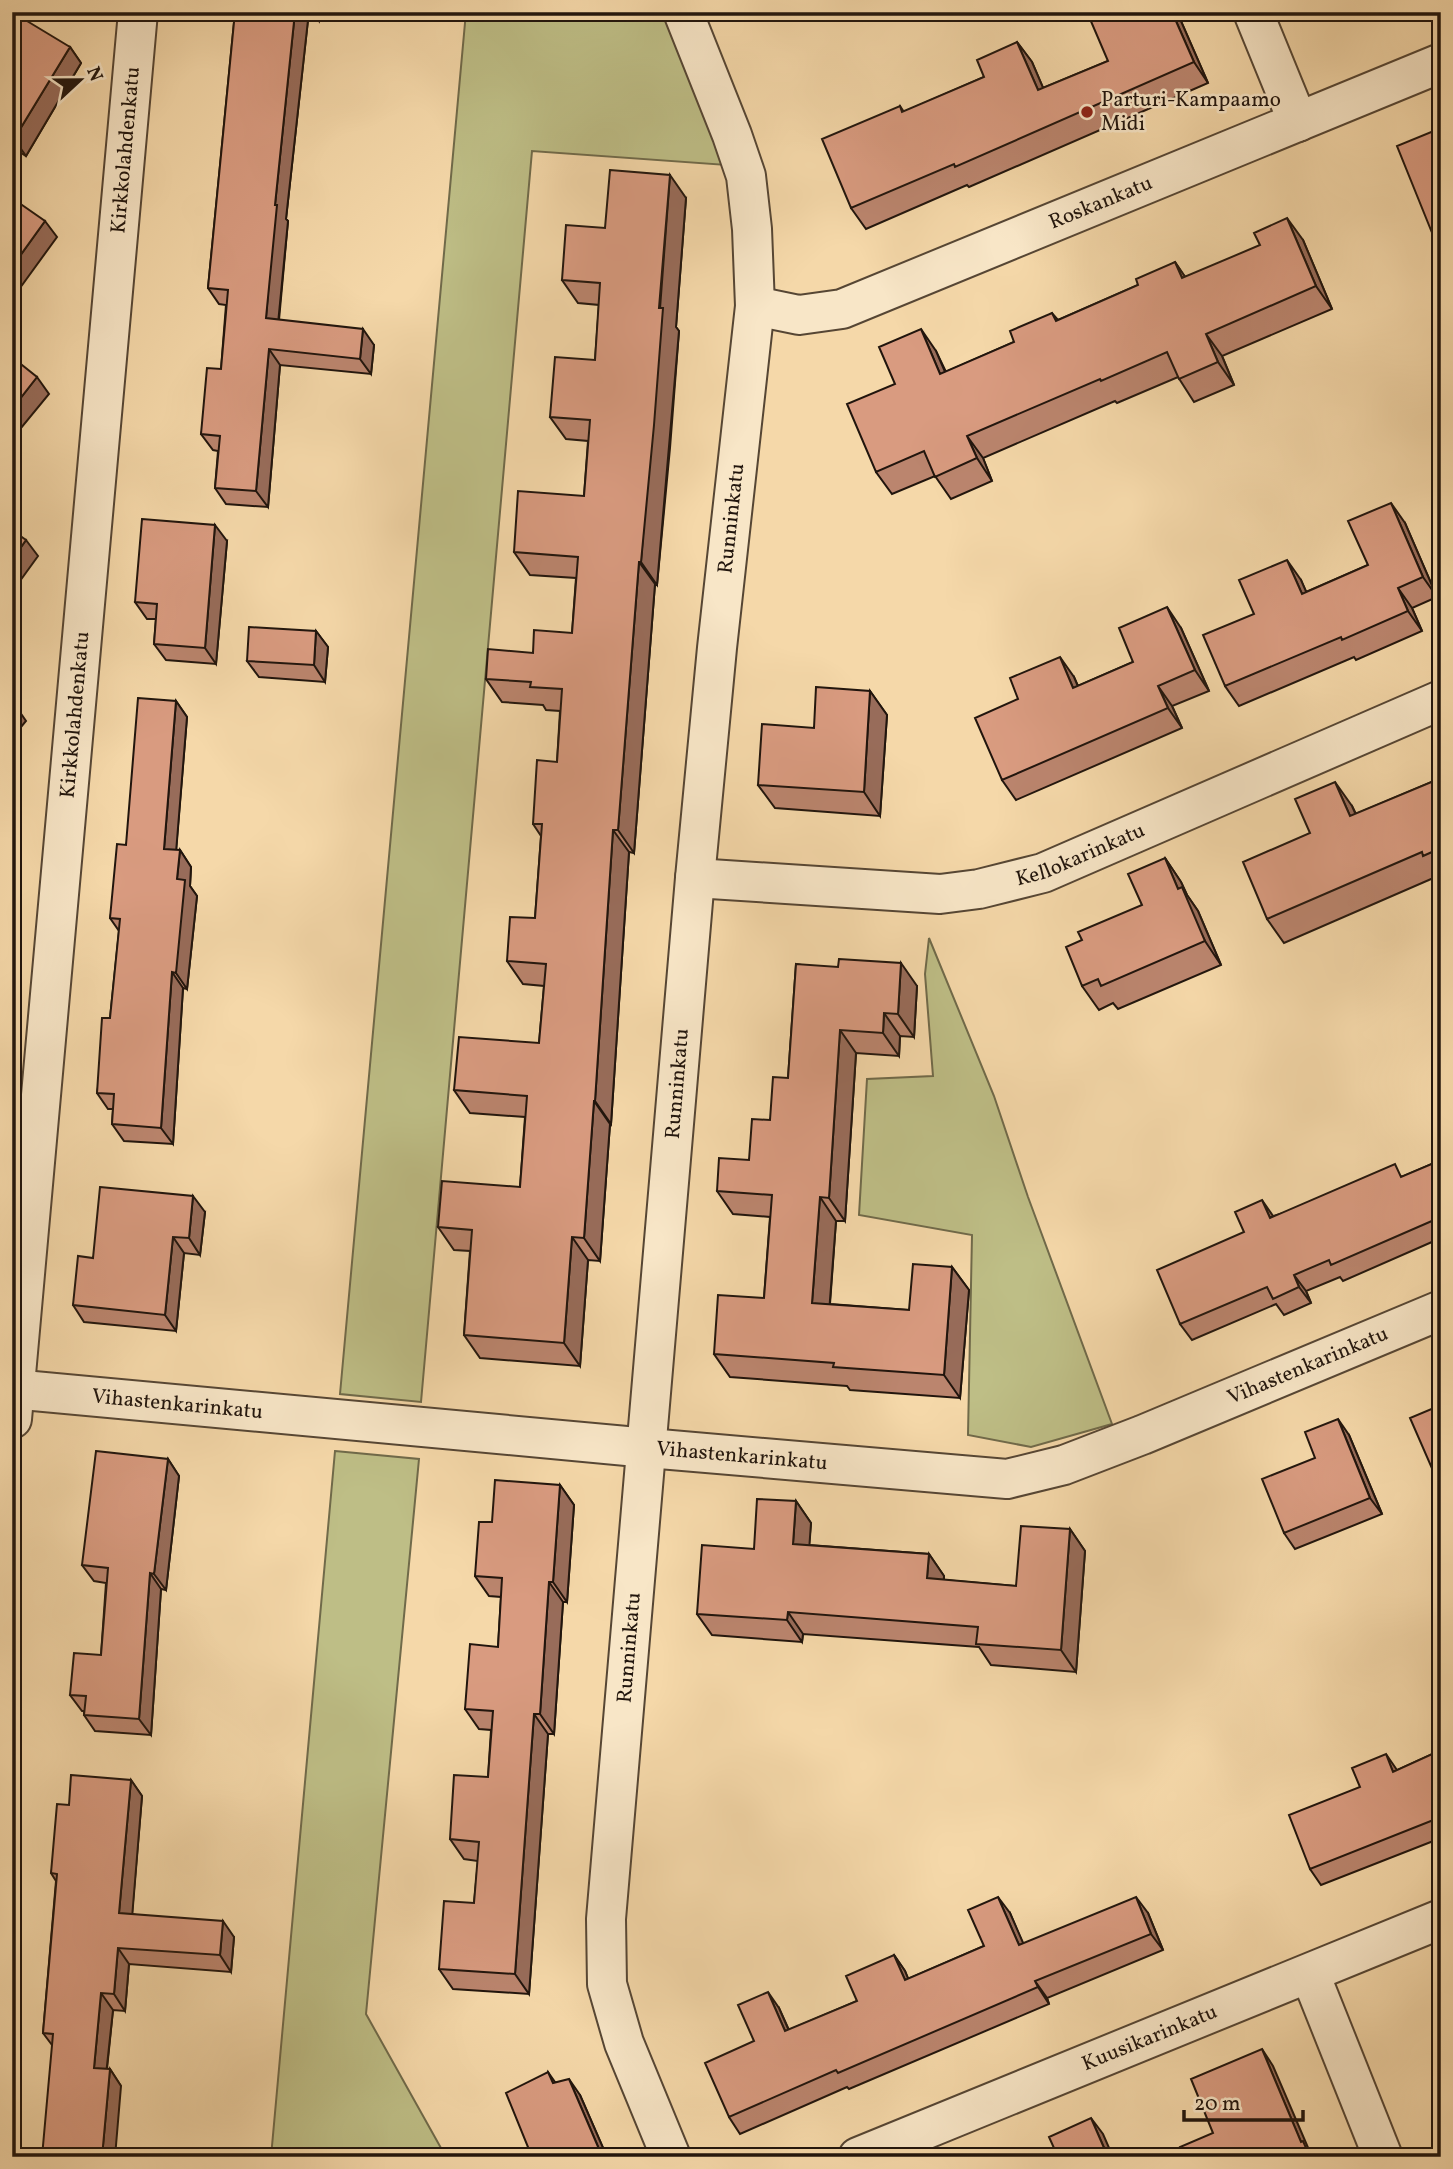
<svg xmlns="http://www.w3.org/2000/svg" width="1453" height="2169" font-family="Vollkorn,serif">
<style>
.green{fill:#bebe86;stroke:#706a4a;stroke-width:2}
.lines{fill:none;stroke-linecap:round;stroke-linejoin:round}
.minor-casing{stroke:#564634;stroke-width:42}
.minor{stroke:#f8e6c7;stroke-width:38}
.wall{fill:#bb856e;stroke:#21150d;stroke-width:2}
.shaded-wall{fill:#986c5a;stroke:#21150d;stroke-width:2}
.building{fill:#d99b80;stroke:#21150d;stroke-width:2}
.poi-dot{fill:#8f2418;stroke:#f8e6c7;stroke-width:2.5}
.labels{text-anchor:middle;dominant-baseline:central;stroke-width:5;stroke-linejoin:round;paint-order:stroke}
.poi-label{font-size:21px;fill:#21150d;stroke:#f8e6c7;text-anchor:start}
.street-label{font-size:21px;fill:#21150d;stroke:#f8e6c7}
</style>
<rect width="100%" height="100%" fill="#f5d8a9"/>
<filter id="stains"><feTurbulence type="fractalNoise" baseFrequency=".00286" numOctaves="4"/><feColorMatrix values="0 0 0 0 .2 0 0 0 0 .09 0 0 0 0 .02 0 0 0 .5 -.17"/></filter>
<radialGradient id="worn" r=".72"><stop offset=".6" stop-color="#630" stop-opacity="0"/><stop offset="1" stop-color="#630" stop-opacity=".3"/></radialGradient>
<path class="green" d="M466 12H662L726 165 532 151 421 1402 340 1394Z
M929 938 994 1096 1028 1197 1112 1424 1031 1447 968 1435 972 1235 859 1215 867 1079 933 1076 925 974Z
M335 1451 419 1459 366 2014 446 2157H271Z"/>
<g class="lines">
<g class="minor-casing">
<g id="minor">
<path d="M1253 12 1298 122"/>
<path id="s1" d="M755 306 799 315 842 309 1441 63"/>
<path id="s2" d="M695 878 940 894 979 889 1043 873 1441 700"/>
<path id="s3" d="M12 1389 648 1448 1007 1479 1064 1465 1142 1435 1441 1310"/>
<path id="s4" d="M12 1419 138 12"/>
<path d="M1310 1974 1383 2157"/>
<path id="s5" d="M671 2157 624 2043 607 1984 606 1919 695 878 717 648 755 306 752 229 746 176 732 135 683 12"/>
<path id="s6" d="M858 2157 1441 1919"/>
</g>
</g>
<use href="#minor" class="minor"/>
</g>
<path class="wall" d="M235 12H320L319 21 308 20 286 219 288 221 279 320 374 345 371 374 280 365 268 507 226 504 215 488 218 451 213 450 201 434 221 369 226 305 219 304 208 288Z
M1177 12 1208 83 969 187 967 185 866 229 851 208 900 106 904 112 984 77 1017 42 1032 62 1043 88 1108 61Z
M12 35 70 47 81 63 26 156 12 147Z
M686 198 676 327 679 331 670 448 657 585 655 584 634 853 629 852 611 1124H610L600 1261 588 1260 580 1366 480 1358 464 1335 470 1251 454 1250 438 1227 520 1187 525 1117 470 1113 454 1090 539 1043 544 986 523 984 507 961 535 918 541 836 533 824 557 762 560 711 546 710 543 705 502 702 486 679 572 633 576 578 530 575 514 552 584 496 588 441 566 439 550 417 595 360 599 305 578 303 562 280 605 228Z
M1303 240 1332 309 1222 356 1234 385 1194 402 1178 377 1117 403 1115 401 983 458 992 481 951 499 935 476 892 494 876 472 895 384 936 351 946 372 1014 342 1052 313 1058 320 1138 285 1175 262 1185 277Z
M1405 523 1437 597 1412 608 1422 631 1356 660 1354 657 1239 706 1225 686 1254 614 1301 580 1306 592 1368 565Z
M227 541 216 664 166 660 154 644 156 619H147L135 602Z
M1181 628 1209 691 1172 706 1182 728 1016 800 1002 780 1074 677 1078 686 1133 662Z
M316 631 328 647 325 682 259 677 247 661Z
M870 691 887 715 880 816 775 808 758 785 814 728Z
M176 701 187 717 176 850H180L191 867 190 886 197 896 187 989 183 988 173 1144 124 1141 112 1124 113 1109H108L97 1093 110 1018 119 931 110 918 126 845Z
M1441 778V879L1438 876 1284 943 1267 919 1310 833 1352 806 1356 814Z
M1165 858 1181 882 1187 895 1198 911 1221 965 1118 1009 1113 1003 1099 1010 1082 986V940L1142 905Z
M796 964 917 986 914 1037 900 1036 899 1056 856 1053 845 1221H836L830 1304 909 1310 952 1267 969 1290 960 1398 850 1390 847 1386 730 1377 714 1354 764 1298 770 1217 733 1214 717 1191 749 1160 770 1120 788 1078Z
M1441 1160V1238L1343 1281 1340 1277 1306 1291 1311 1303 1284 1315 1276 1304 1192 1340 1180 1324 1273 1216 1404 1176Z
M205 1212 200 1255 184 1253 176 1331 84 1322 73 1305 93 1258Z
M1441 1405V1483L1434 1473Z
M1349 1435 1382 1514 1295 1549 1284 1533 1315 1458Z
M168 1459 179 1476 166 1590 161 1589 151 1735 95 1731 84 1715V1711H82L70 1695 101 1655 106 1583 94 1581 82 1565Z
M560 1485 574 1505 567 1602H563L554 1734H548L529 1994 453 1989 439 1969 474 1903 478 1861 464 1859 450 1839 488 1777 491 1730 479 1729 465 1709 498 1647 501 1597 489 1596 475 1576 492 1522Z
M796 1501 811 1523 809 1545 929 1554 944 1576V1580L1016 1586 1070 1529 1085 1551 1076 1672 991 1665 979 1647 803 1634 802 1642 712 1635 697 1614Z
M1441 1750V1838L1321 1885 1310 1869 1360 1787Z
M131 1780 142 1796 132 1914 234 1937 231 1972 129 1964 125 2011 113 2010 107 2069H110L121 2086 52 2045 43 2033 56 1881 51 1873 69 1805Z
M1010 1913 1023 1944 1148 1913 1163 1950 1047 1998 1049 2004 849 2089 847 2087 740 2134 729 2117 754 2041 779 2008 789 2030 857 2001 894 1955 905 1971 908 1979 984 1946Z
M548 2072 555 2082 580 2095 607 2157H532Z"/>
<path class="shaded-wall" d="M295 12H302L308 20 286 219 288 221 277 334 266 318 275 205Z
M313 12H320L319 21Z
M1172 12H1177L1208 83 1194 62Z
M1017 42 1032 62 1053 111 1038 90Z
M70 47 81 63 26 156 14 139Z
M670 175 686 198 676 327 679 331 657 585 641 562Z
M1287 218 1303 240 1332 309 1316 286Z
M45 221 57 237 12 299V267Z
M1175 262 1190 284 1182 278Z
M363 329 374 345 371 374 360 359Z
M921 329 936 351 956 397 940 374Z
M1206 334 1222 356 1234 385 1218 362Z
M269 349 280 365 268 507 256 491Z
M37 377 49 394 12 439V409Z
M967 436 983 458 992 481 977 458Z
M1391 503 1405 523 1437 597 1423 577Z
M215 525 227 541 216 664 205 648Z
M26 540 38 556 12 592V560Z
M1287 560 1301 580 1316 614 1302 594Z
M639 562 655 584 634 853 618 830Z
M1398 588 1412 608 1422 631 1408 611Z
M1167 607 1181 628 1209 691 1195 670Z
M316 631 328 647 325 682 314 665Z
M1060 657 1074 677 1087 708 1073 688Z
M1158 686 1172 706 1182 728 1168 708Z
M870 691 887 715 880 816 864 792Z
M176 701 187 717 175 865 164 849Z
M15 705 26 721 12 738V708Z
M1335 782 1352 806 1367 840 1350 816Z
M613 830 629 852 611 1124 595 1101Z
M180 850 191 867 190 886 197 896 187 989 176 973 177 879Z
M1165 858 1181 882 1187 895 1198 911 1221 965 1205 941 1178 889Z
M901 963 917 986 914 1037 898 1014Z
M172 972 183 988 173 1144 161 1128Z
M884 1013 900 1036 899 1056 883 1033Z
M840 1030 856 1053 845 1221 829 1198Z
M594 1101 610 1124 600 1261 584 1238Z
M193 1196 205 1212 200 1255 189 1238Z
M820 1197 836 1221 828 1326 812 1303Z
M1262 1200 1273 1216 1270 1218Z
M173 1237 184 1253 176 1331 165 1315Z
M572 1237 588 1260 580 1366 564 1343Z
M952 1267 969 1290 960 1398 944 1375Z
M1294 1275 1306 1291 1311 1303 1299 1287Z
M1338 1419 1349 1435 1382 1514 1370 1498Z
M168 1459 179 1476 166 1590 154 1574Z
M560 1485 574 1505 567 1602 553 1582Z
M796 1501 811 1523 808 1565 793 1544Z
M1070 1529 1085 1551 1076 1672 1061 1650Z
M929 1554 944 1576 942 1600 927 1578Z
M150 1573 161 1589 151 1735 139 1719Z
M549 1582 563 1602 554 1734 540 1714Z
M788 1612 803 1634 802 1642 787 1620Z
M534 1714 548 1734 529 1994 515 1974Z
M1386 1754 1397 1770 1393 1772Z
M131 1780 142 1796 131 1930 119 1913Z
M998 1897 1010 1913 1031 1961 1019 1945Z
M1136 1897 1148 1913 1163 1950 1151 1934Z
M223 1921 234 1937 231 1972 220 1955Z
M118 1948 129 1964 125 2011 114 1994Z
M894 1955 905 1971 916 1997 905 1980Z
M1035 1981 1047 1998 1049 2004 1038 1987Z
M768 1992 779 2008 796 2047 785 2031Z
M101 1993 113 2010 105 2084 94 2068Z
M1262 2049 1273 2066 1309 2150 1314 2157H1310L1301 2142Z
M110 2069 121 2086 115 2157H102Z
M569 2079 580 2095 607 2157H605L599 2149Z
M1091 2118 1103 2134 1113 2157H1108Z"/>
<path class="building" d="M235 12H295L275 205H277L266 318 363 329 360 359 269 349 256 491 215 488 220 436 201 434 207 368 221 369 228 290 208 288Z
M1087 12H1172L1194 62 955 167 954 164 851 208 822 139 900 106 902 112 984 77 977 60 1017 42 1038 90 1108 61Z
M22 18 70 47 14 139 12 138V35Z
M1441 128V255L1397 146Z
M610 170 670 175 659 308H663L654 425 641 562H639L618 830H613L595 1101H594L584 1238 572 1237 564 1343 464 1335 472 1230 438 1227 442 1181 520 1187 527 1096 454 1090 459 1037 539 1043 546 964 507 961 510 917 535 918 542 824H533L537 760 557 762 562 689 530 687 531 682 486 679 488 649 533 653 534 630 572 633 578 557 514 552 518 491 584 496 590 420 550 417 555 357 595 360 600 283 562 280 566 225 605 228Z
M12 198 45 221 12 267Z
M1287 218 1316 286 1206 334 1218 362 1179 379 1167 352 1101 381 1100 379 967 436 977 458 935 477 924 451 876 472 847 404 895 384 879 347 921 329 940 374 1014 342 1010 331 1052 313 1056 321 1138 285 1136 279 1175 262 1182 278 1260 245 1254 233Z
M12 357 37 377 12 409Z
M1391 503 1423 577 1398 588 1408 611 1342 640 1341 637 1225 686 1203 635 1254 614 1239 580 1287 560 1302 594 1368 565 1348 521Z
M142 519 215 525 205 648 154 644 157 604 135 602Z
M12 530 26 540 12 560Z
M1167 607 1195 670 1158 686 1168 708 1002 780 975 718 1018 699 1010 678 1060 657 1073 688 1133 662 1119 628Z
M249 627 316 631 314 665 247 661Z
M816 687 870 691 864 792 758 785 762 724 814 728Z
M138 698 176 701 164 849 180 850 177 879 185 880 176 973 172 972 161 1128 112 1124 114 1094 97 1093 102 1018H110L120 919 110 918 117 844 126 845Z
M1441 778V848L1423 856 1422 852 1267 919 1243 862 1310 833 1295 799 1335 782 1350 816Z
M1165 858 1178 889 1182 887 1205 941 1101 986 1098 979 1082 986 1066 947 1082 940 1078 932 1142 905 1128 874Z
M839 959 901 963 898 1014 884 1013 883 1033 840 1030 829 1198 820 1197 812 1303 909 1310 913 1264 952 1267 944 1375 833 1367 834 1363 714 1354 718 1295 764 1298 772 1195 717 1191 719 1158 749 1160 752 1119 770 1120 773 1077 788 1078 796 964 838 967Z
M1441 1160V1217L1331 1265 1329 1260 1294 1275 1299 1287 1273 1299 1267 1287 1180 1324 1157 1270 1244 1232 1235 1212 1262 1200 1270 1218 1395 1164 1401 1177Z
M100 1187 193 1196 189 1238 173 1237 165 1315 73 1305 78 1256 93 1258Z
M1441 1405V1470L1434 1473 1410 1418Z
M1338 1419 1370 1498 1284 1533 1262 1479 1315 1458 1305 1432Z
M96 1451 168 1459 154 1574 150 1573 139 1719 84 1715 86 1696 70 1695 74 1653 101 1655 108 1568 82 1565Z
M495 1480 560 1485 553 1582H549L540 1714H534L515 1974 439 1969 444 1901 474 1903 479 1842 450 1839 454 1775 488 1777 493 1711 465 1709 470 1644 498 1647 502 1578 475 1576 479 1522H492Z
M757 1499 796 1501 793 1544 929 1554 927 1578 1016 1586 1021 1526 1070 1529 1061 1650 976 1644 978 1627 788 1612 787 1620 697 1614 702 1545 754 1549Z
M1441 1750V1817L1310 1869 1289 1815 1360 1787 1352 1768 1386 1754 1393 1772Z
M71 1775 131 1780 119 1913 223 1921 220 1955 118 1948 114 1994 101 1993 94 2068 110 2069 102 2157H42L53 2034 43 2033 57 1874 51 1873 57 1804 69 1805Z
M998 1897 1019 1945 1136 1897 1151 1934 1035 1981 1038 1987 838 2073 836 2070 729 2117 705 2063 754 2041 738 2005 768 1992 785 2031 857 2001 846 1976 894 1955 905 1980 984 1946 968 1910Z
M1262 2049 1301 2142 1303 2141 1310 2157H1184L1180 2147 1213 2133 1191 2079Z
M548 2072 553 2083 569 2079 599 2149 587 2155 588 2157H532L506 2093Z
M1091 2118 1108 2157H1058L1049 2137Z"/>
<circle class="poi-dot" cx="1087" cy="112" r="7"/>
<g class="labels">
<g class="poi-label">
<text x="1101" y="100">Parturi-Kampaamo<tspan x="1101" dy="24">Midi</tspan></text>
</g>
<g class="street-label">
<text stroke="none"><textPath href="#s4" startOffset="1274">Kirkkolahdenkatu</textPath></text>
<text stroke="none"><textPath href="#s1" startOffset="368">Roskankatu</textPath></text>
<text stroke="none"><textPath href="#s5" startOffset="1656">Runninkatu</textPath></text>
<text stroke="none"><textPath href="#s4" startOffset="707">Kirkkolahdenkatu</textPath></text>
<text stroke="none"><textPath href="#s2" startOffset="392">Kellokarinkatu</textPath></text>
<text stroke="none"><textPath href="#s5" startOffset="1088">Runninkatu</textPath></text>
<text stroke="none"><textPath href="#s3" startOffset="1321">Vihastenkarinkatu</textPath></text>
<text stroke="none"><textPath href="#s3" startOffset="166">Vihastenkarinkatu</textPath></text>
<text stroke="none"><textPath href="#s3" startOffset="733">Vihastenkarinkatu</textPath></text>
<text stroke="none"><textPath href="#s5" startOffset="522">Runninkatu</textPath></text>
<text stroke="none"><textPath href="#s6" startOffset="315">Kuusikarinkatu</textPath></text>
</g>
</g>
<rect width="1453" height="2169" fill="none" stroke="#f5d8a9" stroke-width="42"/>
<rect x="14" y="14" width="1425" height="2141" fill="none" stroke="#21150d" stroke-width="3.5"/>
<rect x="21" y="21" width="1411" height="2127" fill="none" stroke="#21150d" stroke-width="2"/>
<g transform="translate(80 80) rotate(68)" stroke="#f8e6c7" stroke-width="5" paint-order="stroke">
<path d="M0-5L12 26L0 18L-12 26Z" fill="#21150d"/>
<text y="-10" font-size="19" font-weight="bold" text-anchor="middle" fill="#21150d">N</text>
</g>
<path d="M1184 2110v10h119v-10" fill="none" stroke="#21150d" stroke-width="3.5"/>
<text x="1194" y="2110" font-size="21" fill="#21150d" stroke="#f8e6c7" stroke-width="5" paint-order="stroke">20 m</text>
<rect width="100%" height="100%" filter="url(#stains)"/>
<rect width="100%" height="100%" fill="url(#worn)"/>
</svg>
